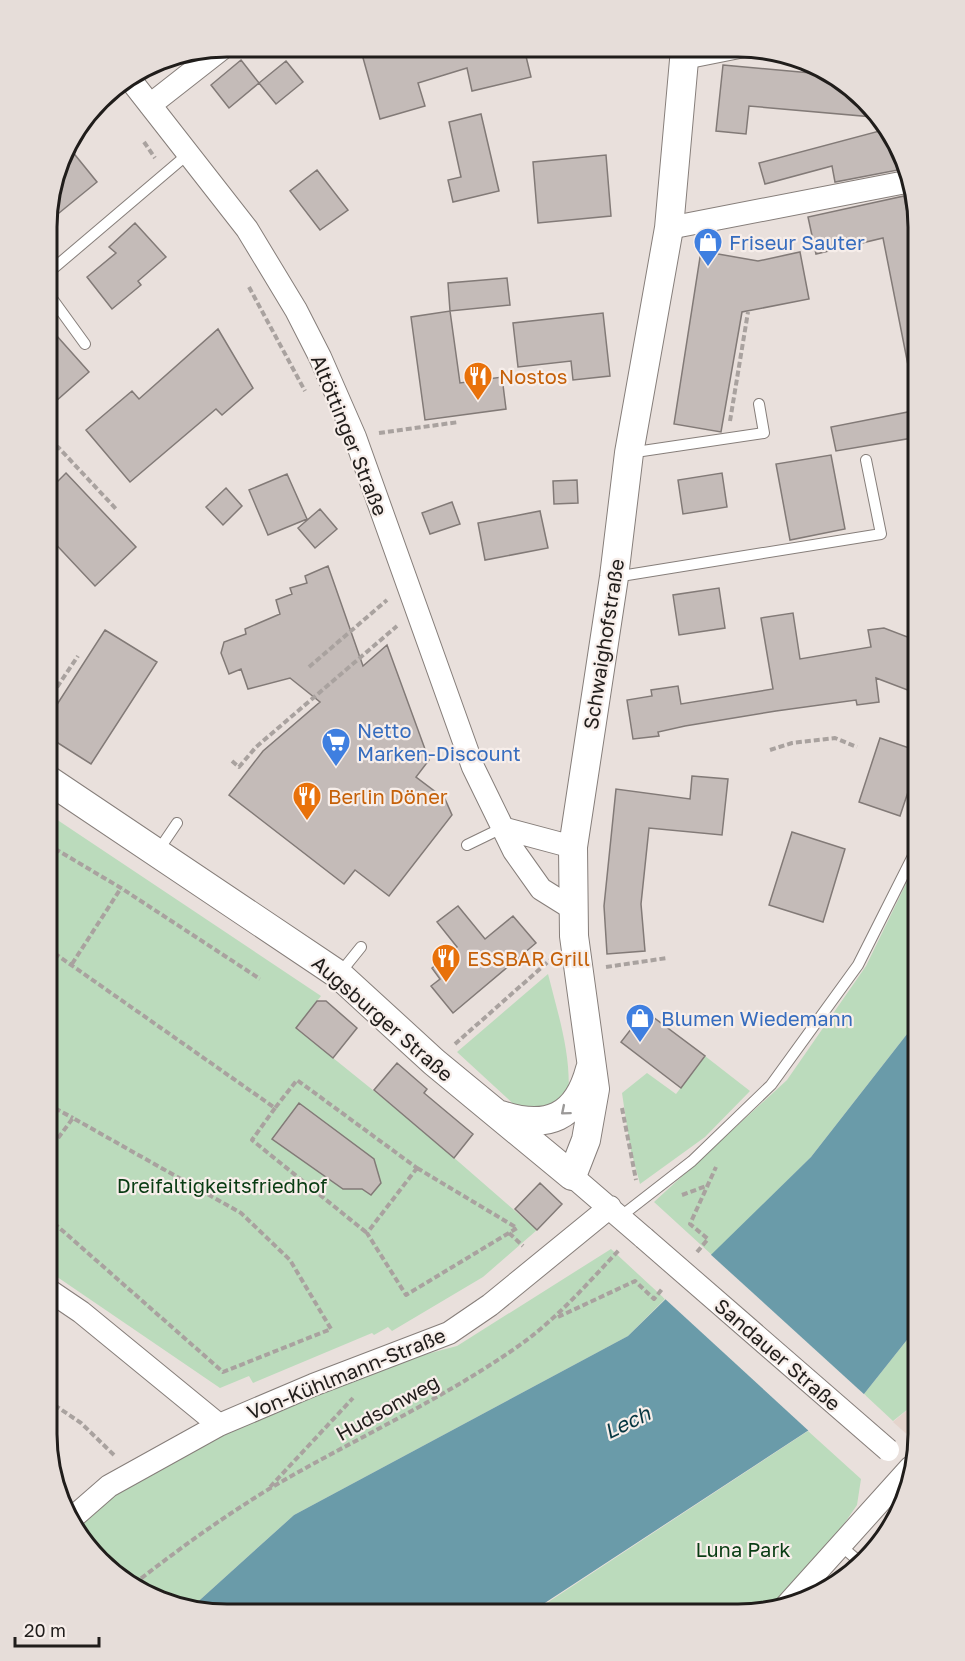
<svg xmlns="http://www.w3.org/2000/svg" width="965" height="1661" font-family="'Golos Text',sans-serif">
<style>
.built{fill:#e4d4cc}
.green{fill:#bbdbbc}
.water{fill:#6a9ba9}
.pier{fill:#e9e0dc}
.building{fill:#c4bbb8;stroke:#827a77;stroke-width:1.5}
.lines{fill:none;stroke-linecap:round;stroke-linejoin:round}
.service-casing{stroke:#867e7a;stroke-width:12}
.minor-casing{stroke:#867e7a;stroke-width:24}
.tertiary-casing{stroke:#867e7a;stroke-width:30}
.path{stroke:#a9a29f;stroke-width:4;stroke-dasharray:6 3;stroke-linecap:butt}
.service{stroke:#fff;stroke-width:10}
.minor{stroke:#fff;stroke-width:22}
.tertiary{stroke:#fff;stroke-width:28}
.minor-bridge-casing{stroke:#867e7a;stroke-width:24;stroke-linecap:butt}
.minor-bridge{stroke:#fff;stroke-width:22}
.oneway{stroke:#9b9998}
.labels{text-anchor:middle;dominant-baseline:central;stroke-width:4.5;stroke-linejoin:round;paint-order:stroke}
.shop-label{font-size:20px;fill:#366cbe;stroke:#f7eeea;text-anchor:start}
.food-label{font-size:20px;fill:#c56008;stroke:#f7eeea;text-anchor:start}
.street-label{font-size:20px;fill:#201d1b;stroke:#f7eeea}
.park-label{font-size:20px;fill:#093c13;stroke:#f7eeea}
.water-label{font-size:21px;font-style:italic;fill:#063641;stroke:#f7eeea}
.rim{fill:none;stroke:#201d1b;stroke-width:3}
</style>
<rect width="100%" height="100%" fill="#e9e0dc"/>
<path class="built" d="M918 1401V1444L893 1422Z"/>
<path class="green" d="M47 813 321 996 296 1028 421 1129 537 1230 483 1277 392 1331 388 1327 374 1335 372 1333 253 1383 249 1376 220 1388 47 1270Z
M918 859V1020L811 1157 712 1255 654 1202 787 1080 866 966Z
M548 974C559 1018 574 1062 567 1107L521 1111 457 1052Z
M705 1056 750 1091 705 1137 640 1184 630 1147 622 1093 647 1073 676 1094Z
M611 1249 665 1299 628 1336 294 1515 191 1608 117 1577 77 1534 72 1525 112 1491 220 1432 370 1369 457 1346Z
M918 1326V1401L893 1421 864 1394Z
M808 1431 861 1479 857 1505 831 1543 775 1608 738 1614H530Z"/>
<path class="water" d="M918 1020V1326L864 1394 528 1614 203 1613 191 1608 294 1515 628 1336 811 1157Z"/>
<path class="pier" d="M709 1253 866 1396 811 1433 663 1297Z"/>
<path class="building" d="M360 47 524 48 531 77 472 91 467 68 418 83 425 106 380 119Z
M241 60 259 83 229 108 211 85Z
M286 61 303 82 276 104 259 83Z
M723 65 822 74 857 91 874 117 749 106 746 134 716 131Z
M481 114 499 191 453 202 448 180 461 177 449 122Z
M883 130 901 157 896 158 898 170 835 182 832 166 765 184 759 163Z
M67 145 97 182 48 222V204Z
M606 155 611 216 538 223 533 162Z
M317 170 348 210 320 230 290 191Z
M904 196 911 234 918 232V363L908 365 883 238 816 254 808 217Z
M135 223 166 257 138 281 141 285 112 309 87 277 116 253 109 247Z
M701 251 758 261 800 252 809 299 742 312 721 432 674 424Z
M507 278 510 305 450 311 448 283Z
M450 311 460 383 502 377 506 409 425 420 411 317Z
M603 313 610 376 573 380 571 361 518 367 513 323Z
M48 326 89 372 48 408Z
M218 329 253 388 222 415 216 409 130 482 86 430 132 391 139 399Z
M918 410V437L836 451 831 427Z
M831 455 845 529 790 540 776 464Z
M66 473 136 547 95 586 48 536V491Z
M722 473 727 507 683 514 678 480Z
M287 474 307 519 268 535 249 490Z
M577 480 578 503 554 504 553 481Z
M226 488 242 506 223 525 206 507Z
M452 502 460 524 430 534 422 513Z
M320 509 337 529 315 548 298 528Z
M540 511 548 548 485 560 478 523Z
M328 566 363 666 387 645 429 760 416 777 445 799 452 815 389 896 355 870 344 884 229 795 263 751 320 702 290 678 248 689 241 669 229 674 221 653 224 642 246 634 245 629 280 614 276 600 292 594 290 588 307 583 305 576Z
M719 588 725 628 679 635 673 595Z
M793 613 800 659 871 647 868 630 884 628 918 641V694L876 678 879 702 857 705 856 700 776 711 685 726 658 732 659 736 633 739 627 700 652 696 651 690 678 686 681 704 773 689 761 618Z
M105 630 157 662 91 764 47 736V720Z
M880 738 918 751V762L900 816 859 802Z
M692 776 728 779 722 835 649 828 641 904 645 951 607 954 604 906 616 789 690 799Z
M792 832 845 849 823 922 769 905Z
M458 906 485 939 513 916 536 943 453 1013 431 986 440 979 432 968 457 947 437 922Z
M317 1001H326L357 1028 333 1058 296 1028Z
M645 1011 705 1056 681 1088 621 1042Z
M397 1063 427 1089 424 1093 473 1134 454 1158 374 1090Z
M299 1103 374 1159 381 1183 371 1195 362 1189H343L272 1139Z
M540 1183 562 1204 537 1230 515 1209Z"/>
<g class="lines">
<g class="service-casing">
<path id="service" d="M684 64 754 50
M48 273 188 154
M48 293 85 344
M629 453 764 433 759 404
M615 577 881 534 866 460
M467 845 502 828
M158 851 177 823
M340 973 361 947
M620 1217 692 1161 771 1085 858 965 918 846
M841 1546 861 1563"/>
</g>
<g class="minor-casing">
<path id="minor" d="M129 78 247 229 296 310 320 357 355 437 473 767 514 851 541 889 573 909
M150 105 224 47
M669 228 911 181
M502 828 573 847
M572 1176 644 1238
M47 1289 81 1312 219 1425
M70 1520 109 1486 219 1425 313 1385 449 1333 490 1305 610 1207
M785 1607 910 1468"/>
</g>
<g class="tertiary-casing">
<path id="tertiary" d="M47 779 339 975 434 1062 572 1176 586 1140 595 1089 574 936 573 847 614 577 629 453 669 228 685 49
M501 1115C547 1130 577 1118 590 1069"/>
</g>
<path class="path" d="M144 142 155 158
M249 287 305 391
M730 421 748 312
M379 433 459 422
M48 453 58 447 117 510
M309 667 387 600
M47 702 78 656
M770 750 792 743 835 738 857 747
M232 761 239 767 256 747 397 626
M47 844 121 888 260 979
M47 948 275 1108 297 1080 417 1168
M72 964 121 888
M606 967 667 958
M455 1044 550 960
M47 1104 73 1118
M275 1108 252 1140 367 1233
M622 1108 636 1180
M417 1168 517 1228 406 1295 367 1233Z
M682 1195 709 1185
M47 1217 223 1372 331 1329 290 1260 241 1213 73 1118 47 1153
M509 1233 523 1246
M697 1252 708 1239 690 1224 716 1167
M558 1317 635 1281 654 1299 663 1288
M47 1400 81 1423 114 1455
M270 1487 353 1398
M134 1584C176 1551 219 1520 264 1492 347 1442 437 1403 517 1347 556 1320 587 1284 619 1250"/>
<use href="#service" class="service"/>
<use href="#minor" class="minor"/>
<use href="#tertiary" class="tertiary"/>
<g class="minor-bridge-casing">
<path id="minor-bridge" d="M644 1238 888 1450"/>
</g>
<use href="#minor-bridge" class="minor-bridge"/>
</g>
<defs><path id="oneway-chevron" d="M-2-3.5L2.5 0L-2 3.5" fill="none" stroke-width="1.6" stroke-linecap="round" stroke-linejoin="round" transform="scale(1.5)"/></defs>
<use class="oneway" href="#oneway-chevron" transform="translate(565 1111) rotate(140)"/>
<defs>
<g id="shop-pin" transform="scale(1.5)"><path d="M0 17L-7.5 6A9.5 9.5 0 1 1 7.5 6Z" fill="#3f7fe0" stroke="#f7eeea"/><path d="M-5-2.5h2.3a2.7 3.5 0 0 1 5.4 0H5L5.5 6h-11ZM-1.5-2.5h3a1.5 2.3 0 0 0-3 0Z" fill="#fff"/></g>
<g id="restaurant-pin" transform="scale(1.5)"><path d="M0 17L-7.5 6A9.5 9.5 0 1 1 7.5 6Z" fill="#e8710a" stroke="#f7eeea"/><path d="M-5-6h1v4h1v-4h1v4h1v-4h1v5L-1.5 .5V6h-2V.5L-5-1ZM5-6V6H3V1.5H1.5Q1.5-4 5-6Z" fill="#fff"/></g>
<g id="supermarket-pin" transform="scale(1.5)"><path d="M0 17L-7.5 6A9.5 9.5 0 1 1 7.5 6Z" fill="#3f7fe0" stroke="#f7eeea"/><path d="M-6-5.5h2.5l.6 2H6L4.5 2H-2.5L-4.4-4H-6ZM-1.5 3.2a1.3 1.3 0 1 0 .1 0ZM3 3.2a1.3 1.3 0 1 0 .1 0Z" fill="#fff"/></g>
</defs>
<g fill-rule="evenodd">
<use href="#shop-pin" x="708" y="242"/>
<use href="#restaurant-pin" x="478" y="376"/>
<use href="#supermarket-pin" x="336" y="742"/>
<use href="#restaurant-pin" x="307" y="796"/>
<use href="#restaurant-pin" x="446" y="958"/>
<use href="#shop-pin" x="640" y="1018"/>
</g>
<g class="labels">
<g class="shop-label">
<text x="729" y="242">Friseur Sauter</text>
<text x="357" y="730">Netto<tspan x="357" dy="23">Marken-Discount</tspan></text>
<text x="661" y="1018">Blumen Wiedemann</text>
</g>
<g class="food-label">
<text x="499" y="376">Nostos</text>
<text x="328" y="796">Berlin Döner</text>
<text x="467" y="958">ESSBAR Grill</text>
</g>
<g class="street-label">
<text transform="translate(350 435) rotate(68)">Altöttinger Straße</text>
<text transform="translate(603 644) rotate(-81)">Schwaighofstraße</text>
<text transform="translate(383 1018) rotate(41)">Augsburger Straße</text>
<text transform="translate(778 1354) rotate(41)">Sandauer Straße</text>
<text transform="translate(346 1373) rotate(-22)">Von-Kühlmann-Straße</text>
<text transform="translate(387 1407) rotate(-29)">Hudsonweg</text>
</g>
<g class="park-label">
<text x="222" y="1185">Dreifaltigkeitsfriedhof</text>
<text x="743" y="1549">Luna Park</text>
</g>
<g class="water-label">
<text transform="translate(627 1422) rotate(-26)">Lech</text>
</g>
</g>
<path d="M0 0H965V1661H0ZM227 57H738A170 170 0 0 1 908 227V1434A170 170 0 0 1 738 1604H227A170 170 0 0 1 57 1434V227A170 170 0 0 1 227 57Z" fill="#e6ddd9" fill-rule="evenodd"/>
<path class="rim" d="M227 57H738A170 170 0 0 1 908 227V1434A170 170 0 0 1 738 1604H227A170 170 0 0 1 57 1434V227A170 170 0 0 1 227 57Z"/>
<path d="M15 1637v9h84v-9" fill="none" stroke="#201d1b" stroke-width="3"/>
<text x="24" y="1637" font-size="18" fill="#201d1b" stroke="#f7eeea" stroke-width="4.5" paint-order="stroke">20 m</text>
</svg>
